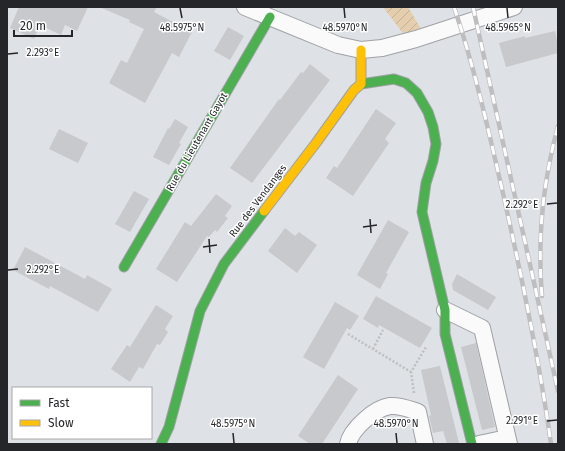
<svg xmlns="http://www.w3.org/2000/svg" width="565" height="451" font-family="'Fira Sans',sans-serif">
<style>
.garden{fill:url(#garden-furrows)}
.building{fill:#c7c9cd}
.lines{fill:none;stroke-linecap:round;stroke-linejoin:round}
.street-casing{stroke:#9fa1a5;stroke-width:18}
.fast-casing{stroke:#9fa1a5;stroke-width:11}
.slow-casing{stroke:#9fa1a5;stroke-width:11}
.path{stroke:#bec0c1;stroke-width:2.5;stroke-dasharray:2 2;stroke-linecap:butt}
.street{stroke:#fafafb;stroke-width:16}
.fast{stroke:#4caf50;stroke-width:9}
.slow{stroke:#ffc107;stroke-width:9}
.rail-casing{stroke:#bebec0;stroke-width:4.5}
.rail{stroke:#fff;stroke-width:3;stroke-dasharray:9;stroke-linecap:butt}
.ticks{fill:none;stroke:#25262a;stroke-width:1.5}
.labels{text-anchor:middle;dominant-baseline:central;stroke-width:3;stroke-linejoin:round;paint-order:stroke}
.street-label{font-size:10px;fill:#25262a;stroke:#fff}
.ticks-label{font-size:10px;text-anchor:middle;fill:#25262a;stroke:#fff;stroke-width:3;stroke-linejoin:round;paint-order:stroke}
</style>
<defs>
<pattern id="garden-furrows" width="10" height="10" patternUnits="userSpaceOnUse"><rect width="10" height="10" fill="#e4cead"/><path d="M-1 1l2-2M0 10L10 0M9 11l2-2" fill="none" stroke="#c3b195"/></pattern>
</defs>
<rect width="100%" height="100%" fill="#dee1e5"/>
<path class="garden" d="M383 7H408L421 29 405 36Z"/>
<path class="building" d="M19 7H88L77 31 65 25 61 35 40 25 34 39 10 28Z
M99 7H157L154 12 192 32 179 57 172 53 145 103 109 83 121 60 127 63 144 29 129 22 130 20Z
M228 27 244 36 230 60 214 51Z
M555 31 558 44V53L506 67 499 43 525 36V38Z
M310 64 330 80 252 183 230 168 279 99 280 100 301 72 303 73Z
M376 109 396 123 385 139 389 143 353 196 326 178 334 166 337 168Z
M175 119 188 127 179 143 181 144 169 165 153 157 168 128 169 129Z
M59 129 88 143 78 163 49 149Z
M134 191 149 199 130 232 115 224Z
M216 194 232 206 225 216 228 218 217 232 215 230 209 237 207 236 177 282 156 269 185 222 191 226Z
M388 220 409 232 386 273 388 274 380 289 357 275Z
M285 228 295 236 299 232 317 245 297 273 268 251Z
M25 247 85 279 87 275 112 289 98 312 50 286 49 289 13 270Z
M457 274 496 297 488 310 453 290 452 284Z
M376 296 432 328 420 348 379 325 378 328 363 319Z
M335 302 359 316 350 330 347 328 324 369 303 357Z
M156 305 173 316 165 329 168 332 160 345 157 344 143 369 139 367 130 382 111 369 127 345 130 347Z
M476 343 495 427 482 430 461 347Z
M440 366 459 443 454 444H447L443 431 433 433 429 416 431 415 421 370Z
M338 375 358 389 322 444H310L298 436Z"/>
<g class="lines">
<g class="street-casing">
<path id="street" d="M245 7 338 45 361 50 382 48 416 39 514 7
M445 310 482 328 509 444
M348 444C351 429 375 408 390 406 400 405 409 409 418 412L425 444
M479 444 507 438"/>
</g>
<g class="fast-casing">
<path id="fast" d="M361 84 394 79 406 83 417 93 428 112 433 127 436 144 433 161 426 183 422 212 445 310V334L472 444
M124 267 270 17
M161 444 169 427 200 311 224 264 264 211"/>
</g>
<g class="slow-casing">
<path id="slow" d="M264 211 316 143 354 90 361 84V50"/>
</g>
<path class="path" d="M348 334 411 372
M373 349 383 330
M414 393 411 372 426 347"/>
<use href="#street" class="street"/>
<use href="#fast" class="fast"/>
<use href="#slow" class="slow"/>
<g class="rail-casing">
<path id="rail" d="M454 7C474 66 488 128 502 189 521 273 539 358 551 444
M473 7 558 391
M542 296C537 238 543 182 558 126"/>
</g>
<use href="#rail" class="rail"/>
</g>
<path class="ticks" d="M180 8 182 18M344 8 345 18M507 8 508 18M8 54 18 53M547 204 557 203M370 219 371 233M363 227 377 225M209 239 210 253M203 247 217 245M8 270 18 269M547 421 557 420M233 433 234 443M396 433 397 443"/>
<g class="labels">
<g class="street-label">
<text transform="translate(197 142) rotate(-60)">Rue du Lieutenant Gayot</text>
<text transform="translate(258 201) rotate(-53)">Rue des Vendanges</text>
</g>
</g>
<g class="ticks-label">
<text x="182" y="31">48.5975°N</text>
<text x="345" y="31">48.5970°N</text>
<text x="508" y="31">48.5965°N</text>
<text x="43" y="56">2.293°E</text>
<text x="522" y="208">2.292°E</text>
<text x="43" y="273">2.292°E</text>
<text x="522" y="424">2.291°E</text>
<text x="233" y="427">48.5975°N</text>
<text x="396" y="427">48.5970°N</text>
</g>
<rect width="565" height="451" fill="none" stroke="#25262a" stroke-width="16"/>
<rect x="12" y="387" width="140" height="52" fill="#ffffff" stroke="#a8a8aa"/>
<rect x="20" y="400" width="20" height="6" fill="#4caf50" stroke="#a8a8aa"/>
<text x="48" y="407" font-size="12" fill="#25262a">Fast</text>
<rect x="20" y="420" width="20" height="6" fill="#ffc107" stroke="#a8a8aa"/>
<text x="48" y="427" font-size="12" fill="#25262a">Slow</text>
<path d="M14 30v6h58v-6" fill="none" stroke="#25262a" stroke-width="2"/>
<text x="20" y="30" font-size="12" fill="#25262a" stroke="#ffffff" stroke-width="3" paint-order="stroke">20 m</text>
</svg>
